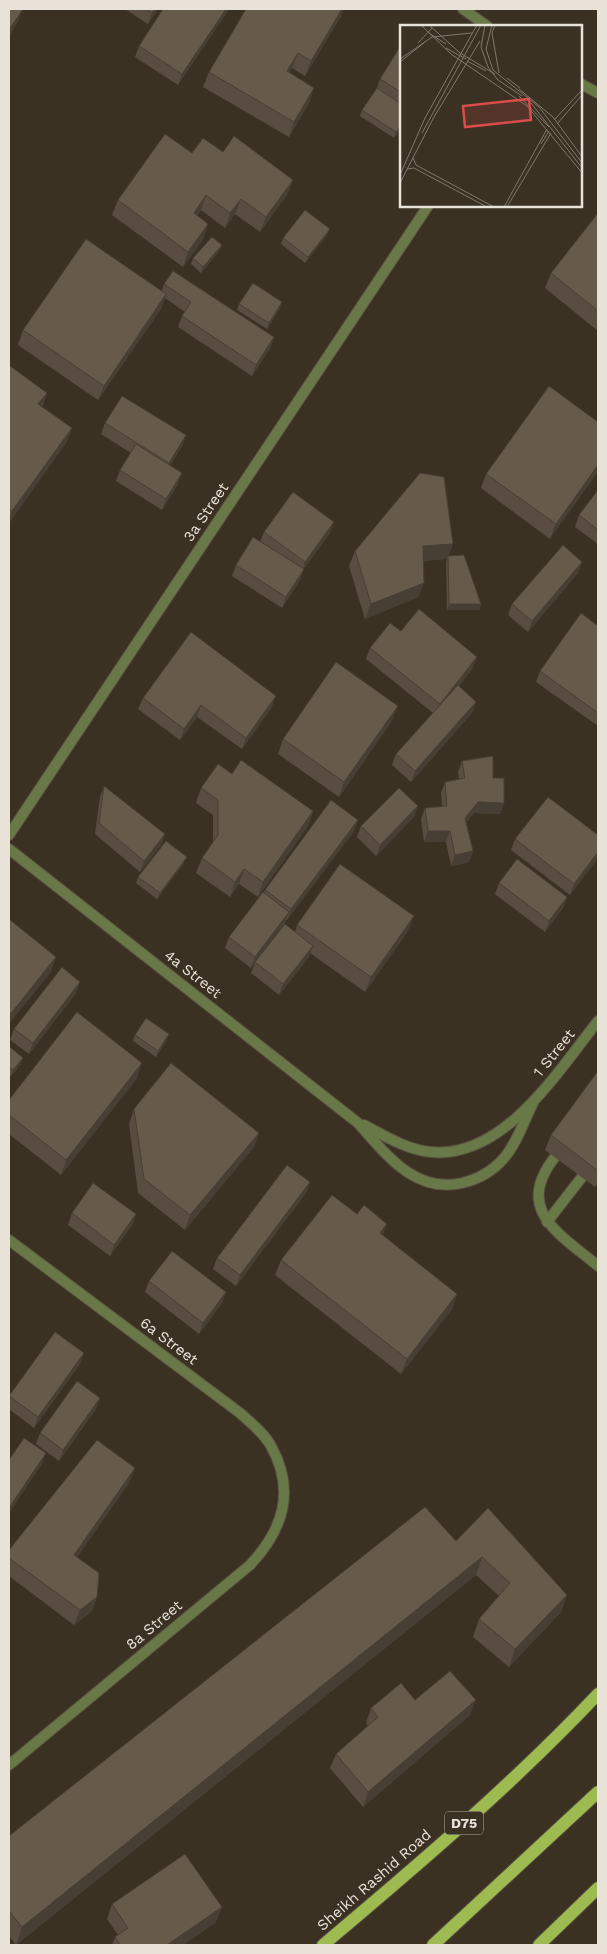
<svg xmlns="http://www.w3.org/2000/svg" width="607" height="1954" font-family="'Work Sans',sans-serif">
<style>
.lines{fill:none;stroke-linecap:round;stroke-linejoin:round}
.service-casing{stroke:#574d40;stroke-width:12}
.minor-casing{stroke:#574d40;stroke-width:12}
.primary-casing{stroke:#574d40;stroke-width:14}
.service{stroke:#697847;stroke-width:10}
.minor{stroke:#697847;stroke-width:10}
.primary{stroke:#9dbb50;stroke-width:12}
.wall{fill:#584d40}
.shaded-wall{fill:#473f34}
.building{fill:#665a4b;stroke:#473f34}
.labels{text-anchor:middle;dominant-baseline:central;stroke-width:4;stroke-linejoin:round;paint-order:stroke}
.shield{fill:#3b3123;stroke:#b4ada2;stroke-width:1}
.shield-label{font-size:14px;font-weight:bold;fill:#e8e2d9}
.street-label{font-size:15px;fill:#e8e2d9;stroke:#3b3123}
.inset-road{fill:none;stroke:#80786c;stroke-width:1}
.view{fill:#da4d4b;fill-opacity:0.15;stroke:#da4d4b;stroke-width:2.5}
.inset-edge{fill:none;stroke:#e8e2d9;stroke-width:2.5}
</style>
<rect width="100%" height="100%" fill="#3b3123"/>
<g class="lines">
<g class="service-casing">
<path id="service" d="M555 1157C513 1210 560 1234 598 1266
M547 1222 582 1177"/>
</g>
<g class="minor-casing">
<path id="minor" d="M463 9 487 26
M581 84 598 93
M9 835 428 206
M9 849 358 1123C386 1154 415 1194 462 1183 479 1179 493 1171 504 1158 517 1143 524 1121 533 1103
M364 1125C385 1136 407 1150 431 1152 504 1159 558 1071 598 1021
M9 1240 240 1413C251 1423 264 1433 271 1446 296 1491 283 1530 250 1565L9 1765"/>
</g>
<g class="primary-casing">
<path id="primary" d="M323 1945C418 1865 513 1784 598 1694
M433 1945 598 1792
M539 1945 598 1888"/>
</g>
<use href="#service" class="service"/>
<use href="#minor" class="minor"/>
<use href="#primary" class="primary"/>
</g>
<path class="wall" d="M125 9H158L148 24Z
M229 9 178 85 135 57 139 46Z
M341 16 305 76 292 68 289 73 314 88 309 103 289 137 203 87 209 72Z
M401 45V128L394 138 360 116 362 110 376 90 380 79Z
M223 152 293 180 287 195 260 232 235 214 225 228 201 210 197 216 208 224 203 239 183 267 112 215 118 200 192 153Z
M598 213V331L545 288 551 273Z
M327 235 305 263 281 244 283 238Z
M222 245 219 251 201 273 191 264 193 258Z
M164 284 274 337 270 348 252 376 178 327 182 316 185 312 165 298 161 309 98 400 18 345 23 330 162 291Z
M239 304 280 308 267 329 237 310Z
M9 367 47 393 42 407 72 428 66 443 9 523Z
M598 422 550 539 481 488 486 474Z
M105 423 186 435 182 446 170 465 178 484 162 510 116 481 120 470 131 453 101 434Z
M598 490V544L575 527 579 515Z
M264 532 330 533 303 570 300 580 282 608 232 576 236 565 260 542Z
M453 544 448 556 481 604 479 610H447L446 562 447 559 423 561 418 597 365 619 349 566 355 551Z
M582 562 578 573 528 632 508 615 512 604Z
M598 626V726L536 682 540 671Z
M401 631 473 668 459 686 476 702 472 713 411 782 392 765 396 754 433 713 366 659 370 648Z
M143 698 272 707 242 749 197 717 180 740 138 709Z
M392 721 339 797 278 754 283 739Z
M462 761 493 778 504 803 500 814 474 813 466 822 473 851 469 862 451 866 446 842H424L421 819 425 808 442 806 441 793 445 782 459 779 458 772Z
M232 774 313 811 308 826 258 897 239 884 230 897 196 873 202 858 213 843V815L196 803 201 788Z
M104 786 165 834 161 845 140 872 95 834 100 797Z
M418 806 414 817 376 856 357 837 361 826Z
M354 831 287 920H286L285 923 263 952 295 932 297 925 408 931 365 992 310 953 309 957 279 995 251 973 255 963 251 968 225 948 229 937 264 892 265 890Z
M598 835V858L570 895 511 850 515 839Z
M184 863 157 899 136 883 138 877Z
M499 883 567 897 563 908 545 932 495 894Z
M76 993 29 1054 10 1040 14 1029Z
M135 1035 167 1040 156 1057 133 1041Z
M9 1048 21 1064 11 1076 9 1075Z
M598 1071V1183L595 1187 545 1150 551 1135Z
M137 1078 61 1175 9 1134V1100Z
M134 1109 259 1133 254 1147 185 1230 138 1193 129 1124Z
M310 1182 306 1193 236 1286 213 1269 217 1258Z
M72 1213 136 1214 132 1225 110 1256 68 1225Z
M382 1235 457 1294 452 1309 401 1374 275 1275 281 1260Z
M149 1281 222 1303 199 1334 145 1292Z
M84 1353 80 1364 34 1428 9 1409V1396Z
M96 1409 59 1461 36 1444 40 1433Z
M135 1468 129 1483 77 1557 97 1597 92 1611 74 1625 9 1576V1550Z
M456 1541 567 1595 561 1612 509 1667 473 1637 479 1619 499 1596 476 1575 16 1945 9 1936V1836Z
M415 1700 470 1715 363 1807 330 1768 336 1754 368 1726 366 1723 371 1708Z
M112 1904 216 1922 183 1945H112L115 1937 118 1935 107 1919Z"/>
<path class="shaded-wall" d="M23 9 19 20 9 37V30Z
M155 9H158L148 24 152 13Z
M226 9H229L178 85 182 74Z
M342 9H344L341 16 305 76 311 61Z
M298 53 292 68 282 86 287 71Z
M314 88 309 103 289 137 294 122Z
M401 126V128L394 138 396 132Z
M293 180 287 195 260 232 266 217Z
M206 195 201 210 188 228 194 213Z
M241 199 235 214 225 228 230 213Z
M208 224 203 239 183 267 188 252Z
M330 229 327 235 305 263 308 257Z
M222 245 219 251 201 273 203 267Z
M166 294 161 309 98 400 104 386Z
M282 302 280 308 267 329 269 323Z
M274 337 270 348 252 376 256 365Z
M47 393 41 407 38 404Z
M72 428 66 443 9 523V520L12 511Z
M186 435 182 446 165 474 169 463Z
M598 465V472L550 539 556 524Z
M182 473 178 484 162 510 166 499Z
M334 522 330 533 303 570 300 580 282 608 286 597 301 573 305 562Z
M453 544 447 559 418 561 423 546Z
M582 562 578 573 528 632 532 621Z
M424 583 418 597 365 619 371 604Z
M449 604H481L479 610H447Z
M477 657 473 668 436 715 440 704Z
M276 696 272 707 242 749 246 738Z
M476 702 472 713 411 782 415 771Z
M201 705 197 717 180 740 184 729Z
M398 706 392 721 339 797 344 782Z
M478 802 504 803 500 814 474 813 461 829 465 818Z
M418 806 414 817 376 856 380 845Z
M313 811 308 826 258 897 263 882Z
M358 820 354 831 287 920 291 909Z
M428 831H450L446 842H424Z
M165 834 161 845 140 872 144 861Z
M473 851 469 862 451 866 455 855Z
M598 852V858L570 895 574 884Z
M187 857 184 863 157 899 160 893Z
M244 869 239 884 230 897 235 882Z
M567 897 563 908 545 932 549 921Z
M289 912 285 923 251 968 255 957Z
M414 916 408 931 365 992 371 977Z
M313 946 309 957 279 995 283 984Z
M56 957 51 972 9 1024V1016Z
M80 982 76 993 29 1054 33 1043Z
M169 1034 167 1040 156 1057 158 1051Z
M23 1058 21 1064 11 1076 13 1070Z
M142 1063 137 1078 61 1175 66 1160Z
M259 1133 254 1147 185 1230 190 1215Z
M310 1182 306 1193 236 1286 240 1275Z
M136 1214 132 1225 110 1256 114 1245Z
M387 1224 381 1239 380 1233Z
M226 1292 222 1303 199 1334 203 1323Z
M457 1294 452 1309 401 1374 407 1359Z
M84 1353 80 1364 34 1428 38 1417Z
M100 1398 96 1409 59 1461 63 1450Z
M46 1453 42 1464 9 1513V1508Z
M135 1468 129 1483 68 1570 74 1555Z
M482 1557 476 1575 16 1945 22 1927Z
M567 1595 561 1612 509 1667 515 1649Z
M97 1597 92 1611 74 1625 80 1610Z
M476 1700 470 1715 363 1807 368 1792Z
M222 1907 216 1922 183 1945H167Z"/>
<path class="building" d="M9 9H23L9 30Z
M146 9H155L152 13Z
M163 9H226L182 74 139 46Z
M246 9H342L311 61 298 53 287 71 314 88 294 122 209 72Z
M401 45V92L380 79Z
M377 88 401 104V126L396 132 362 110Z
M165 134 192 153 203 138 223 152 234 136 293 180 266 217 241 199 230 213 206 195 194 213 208 224 188 252 118 200Z
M305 210 330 229 308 257 283 238Z
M598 213V311L551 273Z
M212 237 222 245 203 267 193 258Z
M86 239 166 294 104 386 23 330Z
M173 271 274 337 256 365 182 316 191 302 164 284Z
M253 283 282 302 269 323 239 304Z
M10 366 47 393 38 404 72 428 12 511 9 509V367Z
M549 386 598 422V465L556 524 486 474Z
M122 396 186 435 169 463 105 423Z
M136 444 182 473 166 499 120 470Z
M420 473 444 477 453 544 423 546 424 583 371 604 355 551Z
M598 490V530L579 515Z
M293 492 334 522 305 562 264 532Z
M253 537 304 569 286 597 236 565Z
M563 545 582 562 532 621 512 604Z
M464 555 481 604H449L448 556Z
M419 609 477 657 440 704 370 648 390 623 401 631Z
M581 613 598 626V713L540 671Z
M191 632 276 696 246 738 201 705 184 729 143 698Z
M336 662 398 706 344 782 283 739Z
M458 685 476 702 415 771 396 754Z
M493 756V778H504V803L478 802 465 818 473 851 455 855 450 831H428L425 808 447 806 445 782 465 778 462 761Z
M241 760 313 811 263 882 244 869 235 882 202 858 218 835V800L201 788 218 764 232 774Z
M104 786 165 834 144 861 99 823Z
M399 788 418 806 380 845 361 826Z
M548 797 598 835V852L574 884 515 839Z
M331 800 358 820 291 909 265 890Z
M166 841 187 857 160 893 138 877Z
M517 859 567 897 549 921 499 883Z
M340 864 414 916 371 977 297 925Z
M263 892 289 912 255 957 229 937Z
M9 919 56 957 9 1016Z
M285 924 313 946 283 984 255 962Z
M62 967 80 982 33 1043 14 1029Z
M77 1012 142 1063 66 1160 9 1115V1100Z
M146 1018 169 1034 158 1051 135 1035Z
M10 1047 23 1058 13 1070 9 1067V1048Z
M171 1063 259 1133 190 1215 144 1179 134 1109Z
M598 1071V1171L551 1135Z
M287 1165 310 1182 240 1275 217 1258Z
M93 1183 136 1214 114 1245 72 1213Z
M332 1195 357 1214 364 1205 387 1224 380 1233 457 1294 407 1359 281 1260Z
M172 1251 226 1292 203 1323 149 1281Z
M55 1332 84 1353 38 1417 9 1396Z
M77 1381 100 1398 63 1450 40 1433Z
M24 1438 46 1453 9 1508V1460Z
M97 1440 135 1468 74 1555 99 1573 97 1597 80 1610 9 1558V1550Z
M425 1507 456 1541 488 1508 567 1595 515 1649 479 1619 510 1583 482 1557 22 1927 9 1911V1836Z
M450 1671 476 1700 368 1792 336 1754 378 1717 371 1708 401 1683 415 1700Z
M185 1854 222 1907 167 1945H120L115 1937 128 1928 112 1904Z"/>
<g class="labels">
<rect class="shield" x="445" y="1811.5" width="38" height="23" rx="4"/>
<g class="shield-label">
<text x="464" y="1823">D75</text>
</g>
<g class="street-label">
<text transform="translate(206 512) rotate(-56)">3a Street</text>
<text transform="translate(193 974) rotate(38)">4a Street</text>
<text transform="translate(554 1053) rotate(-51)">1 Street</text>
<text transform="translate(169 1341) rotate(37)">6a Street</text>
<text transform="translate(154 1625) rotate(-40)">8a Street</text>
<text transform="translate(374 1880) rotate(-41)">Sheikh Rashid Road</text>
</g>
</g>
<g transform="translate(400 25)">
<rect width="182" height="182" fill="#3b3123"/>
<path class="inset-road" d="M21 0 51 29 127 81 183 149M29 0 60 28 95 49M85 0 81 22 88 42 98 55 122 71M92 0 86 24 93 45 139 82 183 139M95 0 92 8 99 48M29 8 46 19M18 18 32 3M46 23 66 34M0 34 32 12 72 8M67 36 86 46M0 37 25 17M107 53 120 63M119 64 153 92 183 133M119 71 149 102M131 78 183 144M154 95 183 64M157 99 183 69M22 108 81 0M141 119 149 106M13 133 16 140 94 182M7 144 14 143 87 182M0 150 25 93 77 0M0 158 34 92 80 16M104 182 147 104M107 182 151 108"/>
<path class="view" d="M129 74 131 95 65 102 63 81Z"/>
<rect width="182" height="182" class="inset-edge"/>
</g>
<rect width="607" height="1954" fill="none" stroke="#e8e2d9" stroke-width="20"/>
</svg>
